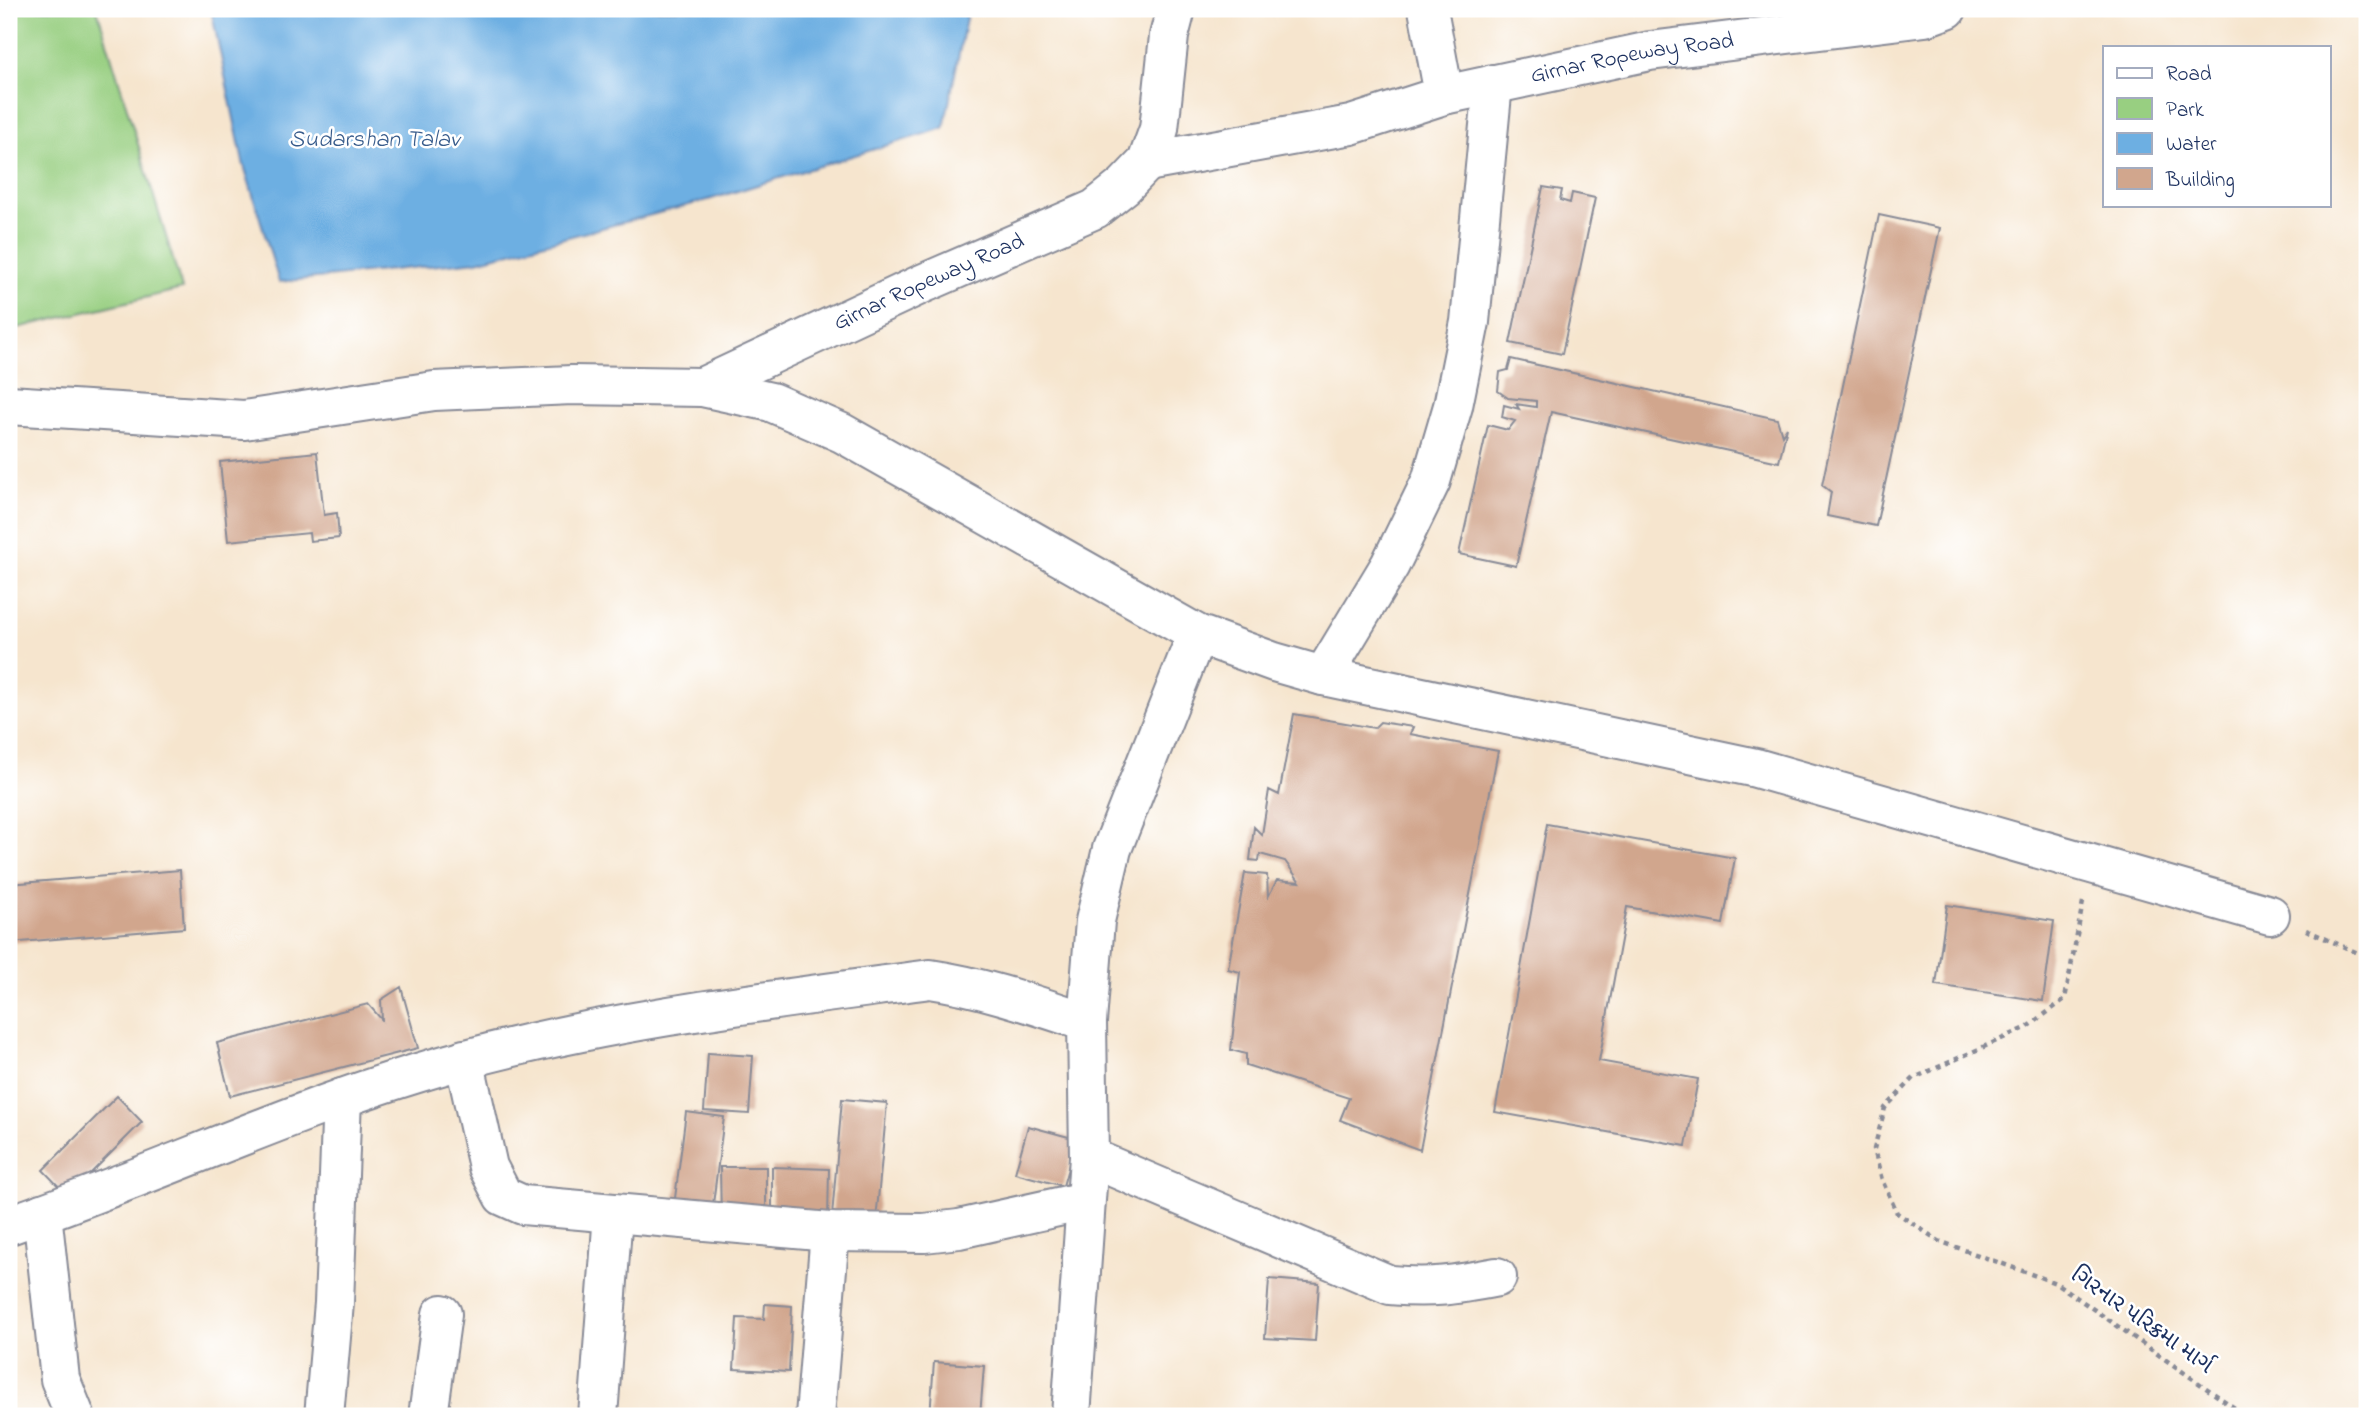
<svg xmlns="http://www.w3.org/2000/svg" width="2376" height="1425" font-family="'Indie Flower','Noto Sans Gujarati',sans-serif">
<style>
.green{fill:#98cf81;stroke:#5a7f70;stroke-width:2}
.water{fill:#6dafe2;stroke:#446fa0;stroke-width:2}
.building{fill:#d1a68d}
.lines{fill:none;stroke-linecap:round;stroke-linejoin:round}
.minor-casing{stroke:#888a96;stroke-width:42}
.tertiary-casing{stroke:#888a96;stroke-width:42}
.path{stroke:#888a96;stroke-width:4.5;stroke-dasharray:5 5;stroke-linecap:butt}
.minor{stroke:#fff;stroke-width:38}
.tertiary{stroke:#fff;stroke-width:38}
.labels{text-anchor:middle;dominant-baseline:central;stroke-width:5;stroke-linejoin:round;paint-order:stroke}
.street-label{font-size:23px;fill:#1b2f5e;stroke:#fff}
.water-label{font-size:24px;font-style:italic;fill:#385c8c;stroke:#fff}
</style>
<rect width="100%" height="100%" fill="#fff"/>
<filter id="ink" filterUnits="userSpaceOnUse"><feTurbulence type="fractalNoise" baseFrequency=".0143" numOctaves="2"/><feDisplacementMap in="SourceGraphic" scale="14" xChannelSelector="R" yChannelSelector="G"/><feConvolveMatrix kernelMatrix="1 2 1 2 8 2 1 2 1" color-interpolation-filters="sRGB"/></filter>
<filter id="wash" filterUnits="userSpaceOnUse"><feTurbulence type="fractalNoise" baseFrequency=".00686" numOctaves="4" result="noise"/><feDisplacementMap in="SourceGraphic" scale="28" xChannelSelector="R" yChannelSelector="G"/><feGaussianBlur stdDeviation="1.57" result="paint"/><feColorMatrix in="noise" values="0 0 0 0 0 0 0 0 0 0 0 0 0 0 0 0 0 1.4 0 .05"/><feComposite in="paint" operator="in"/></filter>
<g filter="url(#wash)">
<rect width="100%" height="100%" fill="#f6e5ce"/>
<path class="green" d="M30 9H97L182 289 9 330V15Z"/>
<path class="water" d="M211 9H968L944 128 708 200 477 261 279 282 243 162Z"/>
<g id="blocks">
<path class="building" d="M1543 187 1562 190 1560 200 1570 203 1572 193 1595 198 1562 354 1510 343Z
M1879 215 1940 228 1876 526 1827 516 1831 492 1822 485Z
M1511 359 1777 419 1782 435 1787 427 1779 462 1551 412 1516 566 1459 554 1488 425 1508 430 1515 421 1502 417 1504 405 1519 409 1516 404 1536 407V401L1508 398 1498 391 1500 372 1508 370Z
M317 452 324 515 337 513 339 538 310 541 309 533 228 541 220 462Z
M1294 714 1374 728 1380 722 1413 727 1410 734 1498 751 1420 1150 1340 1120 1349 1098 1246 1065V1054L1231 1050 1240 972 1228 969 1245 873 1267 875 1268 897 1277 880 1300 882 1285 861 1260 854 1259 861 1250 860 1254 827 1262 835 1269 790 1279 795Z
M1547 824 1735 858 1723 924 1627 907 1599 1061 1698 1079 1686 1146 1495 1112Z
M180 870 184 928 9 943V884Z
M1947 905 2054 921 2043 1001 1936 985Z
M401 987 418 1048 230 1096 217 1043 368 1004 382 1020 381 1000Z
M708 1053 753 1056 749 1114 704 1111Z
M117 1096 142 1122 68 1196 43 1170Z
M842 1099 887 1103 876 1221 832 1216Z
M686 1112 724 1117 712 1212 674 1206Z
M1028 1126 1076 1139 1063 1186 1015 1173Z
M720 1167H766V1217H721Z
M772 1167 829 1169 828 1220 772 1219Z
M1269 1279 1319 1283 1315 1341 1265 1338Z
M765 1304 792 1306 789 1372 734 1369 737 1318 764 1319Z
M934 1362 984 1366 980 1416H930Z"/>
</g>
</g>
<g filter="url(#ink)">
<use href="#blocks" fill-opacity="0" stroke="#888a96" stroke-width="2"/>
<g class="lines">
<g class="minor-casing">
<g id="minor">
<path d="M1428 9 1444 95"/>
<path id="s1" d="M1147 162 1351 125 1444 95 1650 51 1925 17 1947 9"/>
<path id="s2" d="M702 387 922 284 1095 209 1124 186 1147 162 1159 129 1169 36 1176 9"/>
<path d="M1323 676 1390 565 1431 481 1453 406 1470 322 1493 84"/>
<path d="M464 1059 488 1167 503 1196 523 1205 830 1232 924 1233 959 1229 1085 1201"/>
<path d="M1089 1157 1390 1285C1432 1289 1455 1285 1497 1277"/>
<path d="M42 1213 60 1379 75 1416"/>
<path d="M9 1225C162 1173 309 1101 466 1059 618 1018 775 1000 930 979 984 987 1035 1005 1087 1022"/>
<path d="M324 1416 334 1303 342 1098"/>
<path d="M428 1416 442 1314"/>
<path d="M598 1416 613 1213"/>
<path d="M815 1416 830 1232"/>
<path d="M1071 1416 1089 1157 1087 1022 1095 921 1112 849 1197 634"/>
</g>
</g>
<g class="tertiary-casing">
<path id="tertiary" d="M9 405 244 420 434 391 572 385 702 387 771 402 842 433 1197 634 1274 662 1323 676 1756 768 2270 915"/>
</g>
<path class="path" d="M2083 902 2065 999 2028 1027 1914 1078 1885 1108 1874 1149 1882 1180 1897 1213 1939 1241 2056 1283 2246 1416
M2306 930 2367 957"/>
<use href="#minor" class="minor"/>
<use href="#tertiary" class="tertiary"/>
</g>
</g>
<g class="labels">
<g class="street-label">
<text stroke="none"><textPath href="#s1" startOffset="497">Girnar Ropeway Road</textPath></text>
<text stroke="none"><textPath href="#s2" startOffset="250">Girnar Ropeway Road</textPath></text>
<text transform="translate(2141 1321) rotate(35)">ગિરનાર પરિક્રમા માર્ગ</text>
</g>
<g class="water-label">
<text x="374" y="140">Sudarshan Talav</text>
</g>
</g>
<rect width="2376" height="1425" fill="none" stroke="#fff" stroke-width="35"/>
<rect x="2103" y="46" width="228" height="161" fill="#ffffff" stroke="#a4acbf" stroke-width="2"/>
<rect x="2117" y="68" width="35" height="10" fill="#ffffff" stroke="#a4acbf" stroke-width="2"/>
<text x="2166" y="80" font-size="21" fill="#1b2f5e">Road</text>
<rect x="2117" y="98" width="35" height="21" fill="#98cf81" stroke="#a4acbf" stroke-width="2"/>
<text x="2166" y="116" font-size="21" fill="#1b2f5e">Park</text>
<rect x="2117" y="133" width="35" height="21" fill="#6dafe2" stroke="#a4acbf" stroke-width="2"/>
<text x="2166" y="150" font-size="21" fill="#1b2f5e">Water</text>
<rect x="2117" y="168" width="35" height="21" fill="#d1a68d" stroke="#a4acbf" stroke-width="2"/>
<text x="2166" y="186" font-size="21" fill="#1b2f5e">Building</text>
</svg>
